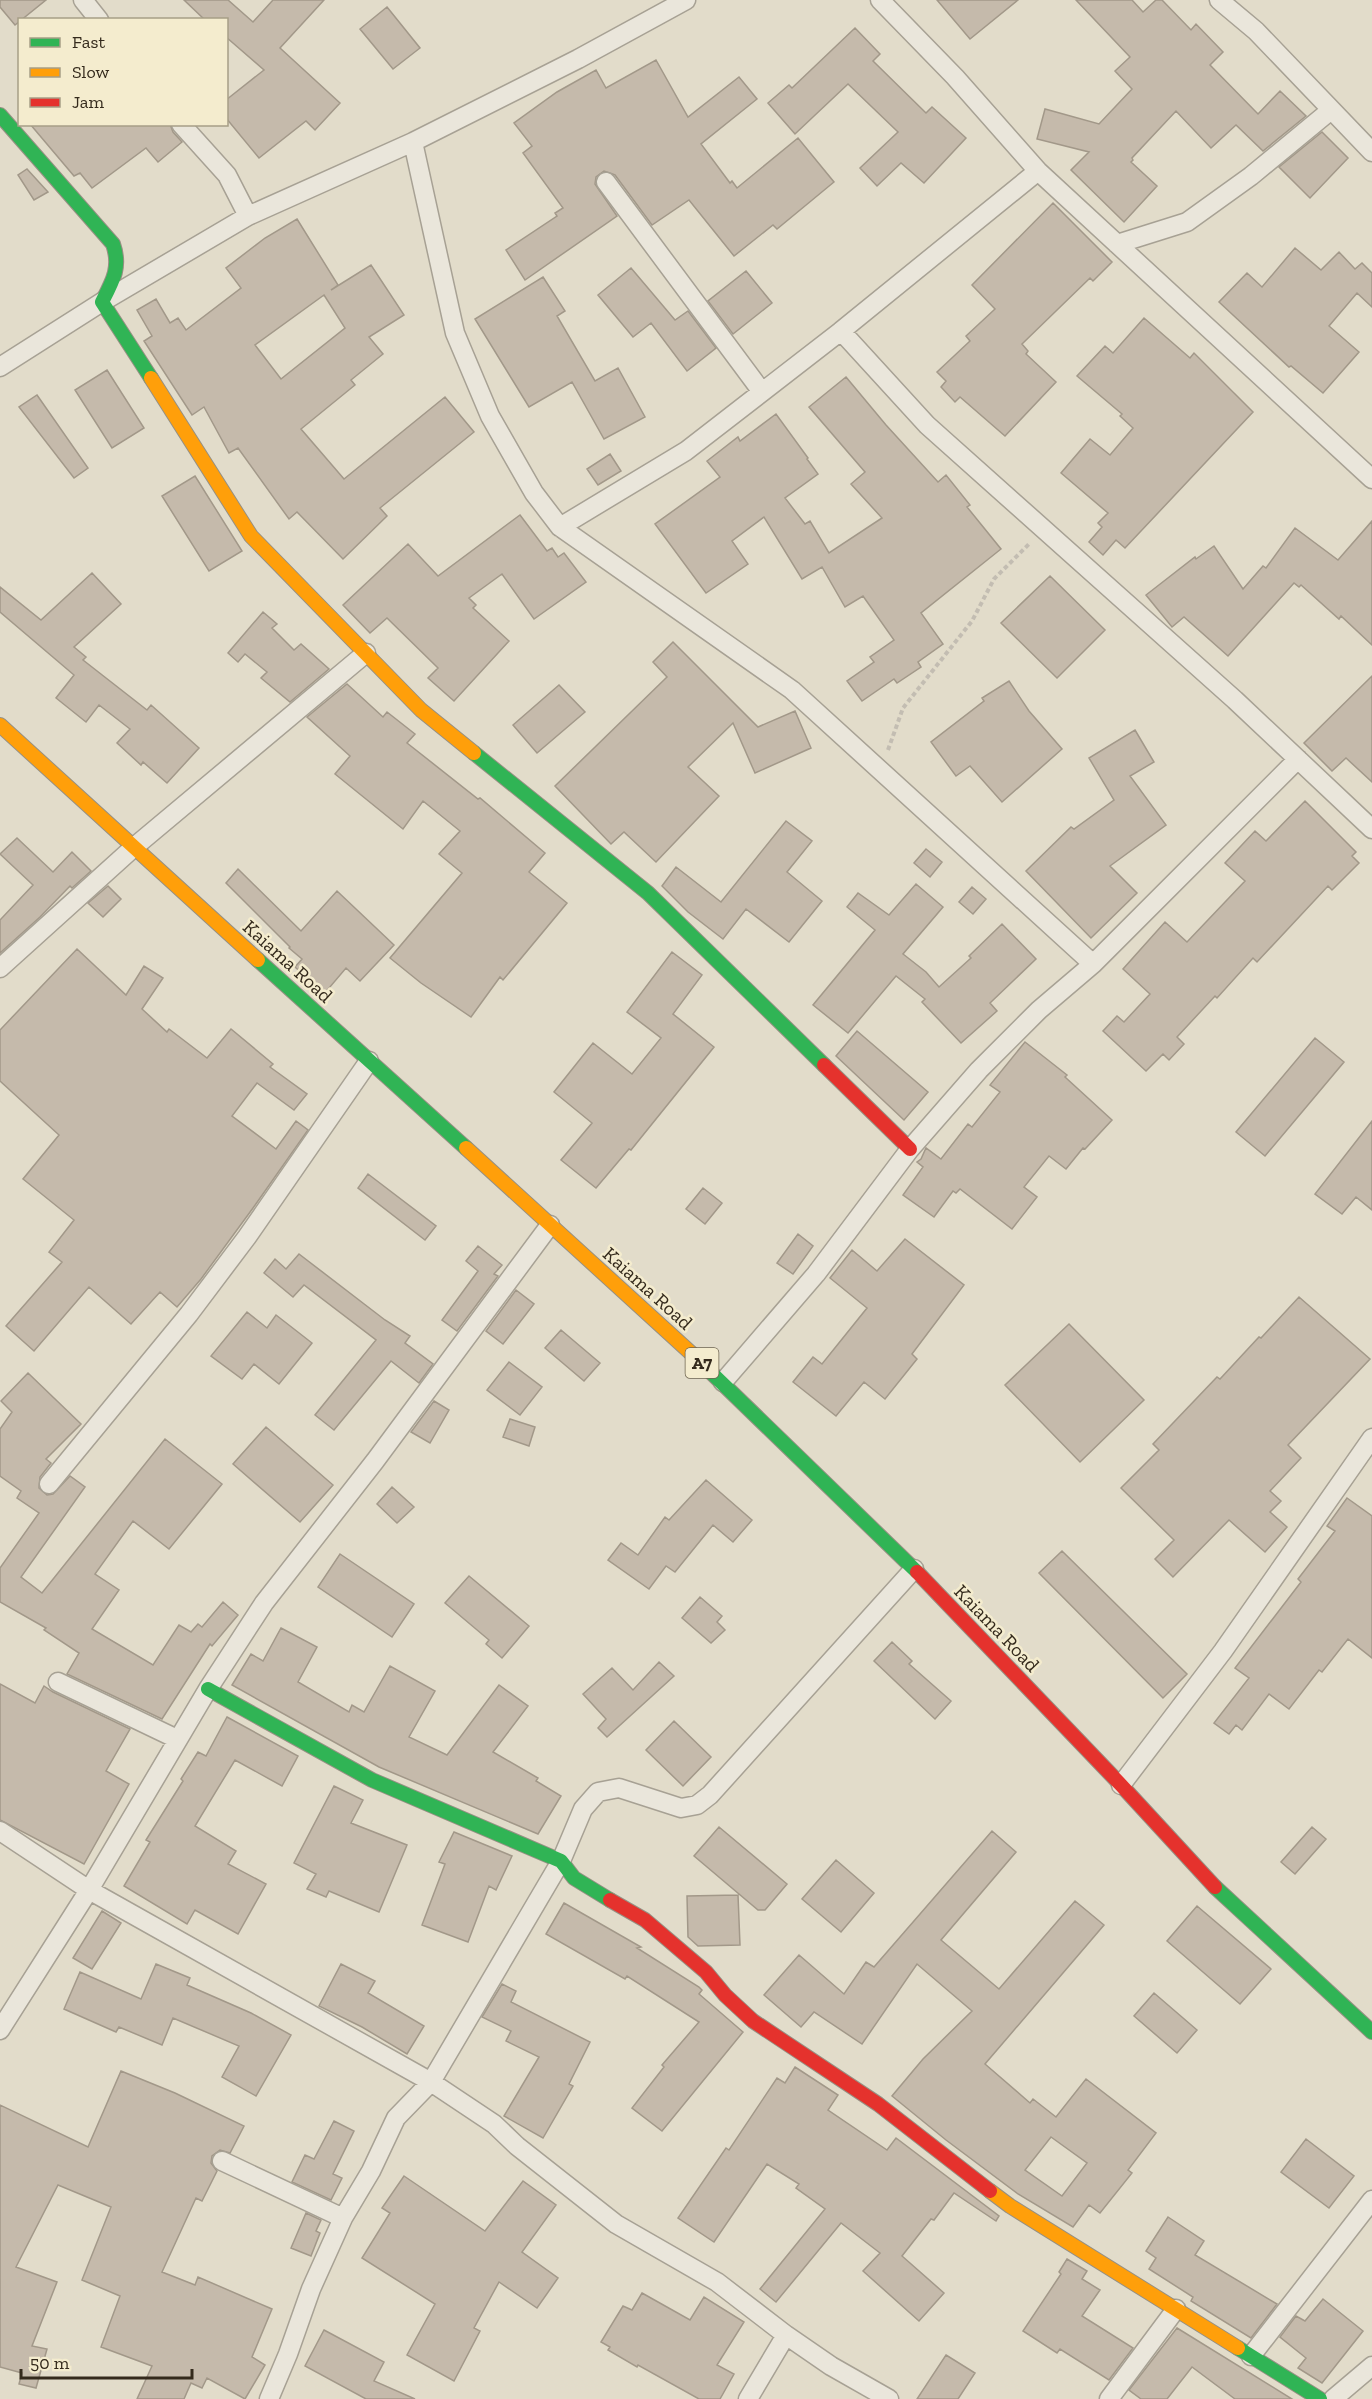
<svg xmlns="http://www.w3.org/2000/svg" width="1372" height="2399" font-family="'Zilla Slab',serif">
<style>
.building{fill:#c5baab;stroke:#a29889;stroke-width:1.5;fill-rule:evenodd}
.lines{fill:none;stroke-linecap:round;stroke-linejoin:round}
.street-casing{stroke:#a7a194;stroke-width:21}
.fast-casing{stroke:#969083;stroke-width:16}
.slow-casing{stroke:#969083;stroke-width:16}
.jam-casing{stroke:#969083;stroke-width:16}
.path{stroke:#c3bdb2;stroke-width:4;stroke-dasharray:4.5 3;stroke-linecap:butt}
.street{stroke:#eae6db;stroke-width:18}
.fast{stroke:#30b455;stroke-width:14}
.slow{stroke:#ff9f0a;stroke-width:14}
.jam{stroke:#e5322d;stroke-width:14}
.labels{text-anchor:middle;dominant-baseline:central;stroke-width:5;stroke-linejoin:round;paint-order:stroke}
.shield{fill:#f4ecce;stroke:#6e6451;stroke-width:1.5}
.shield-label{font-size:18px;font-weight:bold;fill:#342a1c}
.street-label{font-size:20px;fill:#342a1c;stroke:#f4ecce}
</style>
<rect width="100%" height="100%" fill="#e2dcca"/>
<path class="building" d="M0 0H46L15 25 0 7Z
M184 0H228L253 22 273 0H324L280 48 340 103 315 130 306 121 259 158 226 118V100L264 70 226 37V20H205Z
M937 0H1018L970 39Z
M1076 0H1132L1143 12 1156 0H1162L1191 30 1196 24 1223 52 1210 65 1258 114 1280 91 1306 116 1263 151 1236 125 1211 148 1176 111 1132 158 1133 160 1131 162 1157 186 1124 222 1071 170 1089 152 1037 139 1045 109 1099 124 1132 89 1115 71 1130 57Z
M387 7 420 48 393 69 360 29Z
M855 28 880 54 873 61 926 113 932 107 966 138 924 183 901 163 877 186 860 168 898 132 848 84 795 134 768 103 789 85 792 88Z
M656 60 688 117 739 77 757 99 701 144 730 183 732 181 737 188 798 138 834 182 777 229 773 225 734 256 689 200 652 225 615 175 604 171 596 177 595 184 617 216 525 280 506 250 557 216 555 213 563 208 523 153 532 146 514 123 557 92 596 70 606 88Z
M30 124H170L173 132 182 142 158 162 146 148 92 188 80 173 74 176Z
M1322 132 1348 158 1310 198 1279 167Z
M27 169 48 192 34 200 18 175Z
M1053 203 1112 262 1093 281 1090 278 1022 344 1028 351 1026 354 1056 382 1005 436 960 397 955 402 941 387 946 381 937 372 970 341 966 336 995 309 972 285Z
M297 219 338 285 331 290 371 265 404 315 369 337 383 354 351 380 355 385 301 429 344 479 445 397 474 432 380 508 387 516 343 559 297 512 289 519 238 448 229 453 204 407 192 415 144 341 152 336 137 310 156 299 170 323 178 318 186 330 241 288 226 268 265 238ZM324 295 345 328 281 379 255 345Z
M1295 248 1321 270 1339 252 1355 269 1362 263 1372 273V307L1357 293 1329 326 1359 352 1323 393 1291 366 1289 367 1219 302 1247 273 1262 287Z
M631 268 675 320 688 311 716 348 687 371 651 323 633 337 598 295Z
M746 271 772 303 733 334 708 301Z
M543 277 565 311 557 316 595 381 618 368 645 417 604 439 572 382 529 407 475 319Z
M1144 318 1190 358 1194 353 1253 412 1125 548 1116 540 1103 555 1089 542 1102 527 1098 523 1108 513 1061 473 1090 439 1110 455 1133 428 1120 416 1122 414 1077 376 1105 346 1113 353Z
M107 370 144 428 112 448 75 390Z
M846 377 886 425 938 482 946 475 970 505 967 507 1001 549 921 613 943 644 918 662 921 667 897 683 894 679 862 701 847 681 874 662 870 657 894 640 863 596 845 607 822 567 802 579 764 517 732 541 748 564 706 593 655 524 720 477 707 461 738 437 740 441 776 414 808 458 807 459 818 474 785 498 805 524 810 521 829 553 882 518 851 484 865 472 809 407Z
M37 395 88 468 74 478 19 407Z
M610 454 621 471 598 485 587 469Z
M195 476 242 551 209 571 162 496Z
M520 515 547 551 552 548 558 557 564 553 586 582 534 619 502 574 469 598 476 605 473 608 509 641 454 701 428 678 438 668 387 618 370 633 343 605 408 544 438 576Z
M1372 521V645L1341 616 1339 619 1301 585 1299 587 1294 583 1228 656 1184 617 1172 627 1146 595 1195 557 1196 559 1214 546 1243 589 1263 566 1266 568 1295 528 1338 560Z
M92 573 121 604 74 647 86 657 83 660 147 710 151 705 199 748 167 783 143 762 141 765 117 743 130 729 99 705 86 722 56 698 74 675 0 612V587L41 620Z
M1050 576 1105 630 1057 678 1001 623Z
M263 612 277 624 272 628 294 650 301 644 329 669 290 702 261 678 267 672 245 654 238 662 228 653Z
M673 642 758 727 795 711 811 748 755 773 733 723 688 767 719 796 656 862 624 832 611 844 555 786 667 677 653 662Z
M1372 676V782L1346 758 1332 771 1304 743Z
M1009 681 1029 711 1062 749 1002 802 970 766 956 776 931 742 984 701 982 698Z
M347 684 383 717 387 712 415 734 407 743 478 799 480 798 545 853 529 872 567 903 503 980 500 977 471 1017 421 983 390 958 462 873 439 854 460 831 423 801 403 829 335 774 350 756 307 717Z
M559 685 585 712 537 753 513 725Z
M1135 730 1154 762 1130 776 1166 825 1110 866 1137 893 1091 938 1026 871 1071 827 1074 829 1114 800 1089 758Z
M1305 801 1356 852 1352 856 1359 863 1332 890 1328 886 1257 962 1253 958 1217 998 1215 996 1177 1037 1184 1044 1169 1060 1163 1054 1146 1071 1103 1031 1117 1016 1124 1022 1150 994 1123 969 1165 922 1187 942 1245 881 1225 863 1255 831 1266 841Z
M786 821 812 841 787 872 822 901 789 942 746 909 723 939 688 912 662 886 676 867 721 902Z
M17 838 53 872 72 852 91 871 72 888 70 886 40 917 0 953V920L33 885 0 854Z
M926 849 942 862 930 877 914 863Z
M238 869 301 931 337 891 394 945 360 981 346 968 324 994 295 967 302 959 289 948 290 947 226 883Z
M916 884 943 907 903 954 926 972 939 987 971 958 969 956 1002 924 1036 959 990 1003 997 1011 961 1043 922 1002 925 999 896 976 848 1033 813 1005 875 930 847 907 858 893 889 915Z
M108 886 121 899 103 917 88 903Z
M972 887 986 899 973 914 959 902Z
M77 949 126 995 144 966 163 978 142 1009 167 1032 169 1029 207 1058 231 1029 273 1064 270 1067 307 1094 294 1110 257 1083 232 1116 276 1149 296 1121 308 1130 253 1208 201 1279 177 1307 160 1292 131 1324 89 1287 34 1351 6 1326 62 1262 49 1252 74 1220 23 1179 59 1135 0 1081V1030Z
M672 952 702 975 673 1014 714 1047 631 1150 629 1149 596 1188 561 1160 592 1123 554 1092 593 1043 632 1074 661 1038 627 1012Z
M857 1031 928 1092 904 1120 836 1056Z
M1315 1038 1344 1062 1265 1156 1236 1132Z
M1025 1042 1067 1075 1065 1077 1112 1120 1085 1149 1083 1148 1066 1169 1049 1156 1024 1187 1037 1197 1012 1229 960 1189 956 1193 953 1191 934 1217 903 1195 923 1167 917 1162 921 1159 926 1148 941 1159 968 1124 972 1127 1000 1092 990 1085Z
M1372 1121V1210L1356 1197 1342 1214 1315 1194Z
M368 1174 436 1226 425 1240 358 1188Z
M703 1188 722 1203 705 1224 686 1209Z
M798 1234 813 1246 793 1274 777 1263Z
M905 1239 964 1285 912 1354 917 1359 885 1399 864 1382 836 1416 793 1382 813 1357 822 1364 867 1308 830 1278 852 1250 877 1271Z
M478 1246 502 1265 494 1274 498 1276 457 1331 442 1320 478 1271 466 1261Z
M299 1254 385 1320 410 1336 405 1343 433 1364 419 1383 391 1361 334 1430 315 1415 376 1340 304 1285 293 1297 264 1273 275 1259 286 1269Z
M516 1290 534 1304 503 1344 486 1331Z
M1299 1297 1370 1359 1288 1445 1301 1458 1270 1491 1281 1501 1270 1512 1287 1527 1265 1552 1229 1520 1173 1577 1155 1559 1174 1540 1121 1488 1159 1450 1153 1444 1217 1377 1220 1379 1259 1337 1261 1338Z
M247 1312 267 1328 276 1315 312 1343 279 1384 254 1364 242 1379 211 1356Z
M1069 1324 1144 1400 1080 1462 1005 1385Z
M561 1330 600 1363 584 1381 545 1348Z
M509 1362 542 1387 520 1415 487 1390Z
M28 1373 81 1424 46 1459 51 1463 40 1477 39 1488 47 1495 53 1494 70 1476 85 1487 21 1577 42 1593 165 1439 222 1484 169 1549 133 1521 95 1574 119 1590 92 1629 153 1665 179 1625 191 1632 198 1624 202 1627 223 1602 238 1615 212 1646 210 1644 162 1719 67 1674 79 1653 44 1630 46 1628 0 1602V1568L39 1513 17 1498 21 1491 0 1476V1429L12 1412 1 1401Z
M434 1401 449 1410 430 1443 411 1432Z
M510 1419 535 1427 529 1446 503 1437Z
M266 1427 333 1485 300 1522 233 1464Z
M706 1480 752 1520 733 1542 713 1525 675 1572 666 1566 649 1589 608 1560 621 1543 638 1555 665 1517 669 1520Z
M392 1487 414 1507 397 1523 377 1504Z
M1347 1498 1372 1516V1658L1348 1639 1322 1672 1319 1670 1289 1709 1269 1694 1242 1730 1236 1725 1229 1734 1214 1723 1249 1678 1235 1668 1301 1582 1298 1579 1335 1531 1327 1526Z
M1062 1551 1187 1674 1163 1698 1039 1573Z
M340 1554 414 1604 392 1637 318 1587Z
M469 1576 529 1626 502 1658 486 1644 489 1640 445 1603Z
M700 1597 722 1616 717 1622 725 1630 711 1643 682 1618Z
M281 1628 317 1647 298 1682 349 1712 352 1705 364 1712 390 1666 435 1691 409 1737 447 1755 499 1685 528 1706 493 1752 538 1778 536 1781 561 1796 538 1834 379 1767 232 1685 251 1654 263 1661Z
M892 1642 912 1661 909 1664 951 1701 935 1719 874 1661Z
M659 1662 674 1676 607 1737 598 1728 606 1719 583 1694 612 1668 633 1690Z
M0 1684 35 1703 44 1686 53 1692 130 1729 106 1771 129 1784 84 1864 0 1820Z
M227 1717 298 1756 282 1786 235 1760 195 1826 236 1851 228 1864 266 1884 238 1934 195 1910 187 1924 124 1886 150 1842 146 1840 183 1781 181 1779 198 1752 206 1756Z
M674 1721 711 1757 683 1786 646 1750Z
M334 1786 363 1800 351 1823 407 1845 379 1912 329 1891 326 1897 307 1889 316 1874 294 1863Z
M719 1827 787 1884 765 1910H758L694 1856Z
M1312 1827 1326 1839 1295 1874 1281 1862Z
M992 1831 1016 1852 941 1940 999 1989 1075 1901 1104 1925 985 2064 1030 2103 1033 2099 1056 2117 1086 2079 1156 2133 1128 2170 1132 2173 1100 2213 1089 2205 1073 2227 1018 2194 946 2140 892 2096 923 2059 972 2011 917 1964 862 2044 814 2012 801 2027 764 1995 799 1955 844 1994 866 1962 874 1967ZM1051 2137 1087 2163 1062 2196 1025 2170Z
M454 1832 512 1856 496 1890 489 1886 468 1942 422 1925 445 1864 439 1862Z
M836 1860 874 1893 841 1932 802 1899Z
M738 1895 740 1945 698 1946 688 1937 687 1896Z
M564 1903 641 1947 637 1948 699 1987 702 1990 699 1994 743 2032 662 2131 632 2108 664 2067 662 2065 699 2022 627 1976 625 1979 546 1934Z
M1197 1906 1271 1969 1240 2004 1167 1941Z
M102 1911 121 1923 92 1969 73 1958Z
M156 1964 190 1978 187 1985 251 2013 291 2035 256 2096 222 2077 239 2046 173 2018 162 2045 119 2027 116 2032 64 2009 80 1972 141 1999Z
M341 1964 375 1981 368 1993 424 2026 407 2054 362 2027 319 2006Z
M502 1984 516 1991 511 2002 590 2042 569 2084 573 2086 543 2138 504 2116 539 2057 506 2041 511 2031 482 2017Z
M1154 1993 1197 2030 1177 2053 1134 2016Z
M795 2067 838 2095 828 2110 887 2150 896 2138 999 2216 996 2221 954 2193 934 2220 931 2219 902 2256 944 2293 919 2321 863 2271 880 2253 841 2223 776 2302 760 2289 825 2209 796 2188 799 2184 767 2164 714 2242 678 2218 726 2148 729 2150 777 2078 785 2083Z
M121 2071 175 2093 244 2126 230 2153 220 2150 212 2156 211 2163 217 2171 202 2201 196 2198 162 2272 195 2285 198 2277 272 2309 252 2357 265 2365 245 2399 207 2378 202 2388 191 2383 184 2399H137L152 2366 101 2347 120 2296 82 2280 111 2207 58 2185 16 2267 57 2282 32 2346 47 2349 36 2388 19 2384 22 2373 0 2367V2105L88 2147Z
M334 2121 354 2131 333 2174 342 2178 331 2200 292 2182 305 2155 314 2159Z
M1306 2139 1354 2176 1329 2208 1281 2172Z
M404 2176 485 2231 523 2181 556 2205 522 2252 558 2278 537 2308 499 2282 474 2328 480 2331 454 2381 407 2355 435 2304 362 2258 390 2213 382 2208Z
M306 2213 321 2220 316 2231 320 2233 311 2256 291 2248Z
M1168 2217 1204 2241 1195 2255 1277 2304 1251 2338 1191 2301 1193 2297 1149 2269 1156 2258 1146 2251Z
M1067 2259 1087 2271 1082 2279 1100 2290 1082 2316 1133 2348 1109 2380 1060 2349 1057 2353 1023 2331 1061 2274 1059 2272Z
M642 2293 690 2320 704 2297 744 2322 717 2365 734 2374 720 2399H699L638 2365 637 2367 608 2350 610 2347 601 2342 623 2306 632 2310Z
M1323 2299 1363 2331 1322 2383 1298 2368 1306 2358 1280 2337 1296 2316 1305 2321Z
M1177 2328 1292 2399H1235L1192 2367 1167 2399H1141L1129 2390Z
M324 2330 384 2362 374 2381 415 2399H366L305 2366Z
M946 2355 975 2373 958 2399H917Z"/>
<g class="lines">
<g class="street-casing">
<path id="street" d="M83 0 99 20
M880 0 955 77 1038 171 1372 479
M1219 0 1256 31 1372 152
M181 124 227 175 248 216
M413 142 455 333 490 416 534 493 560 527 792 690 1093 964
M606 182 762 392
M1117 244 1187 222 1251 176 1331 110
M841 331 927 425 1235 700 1372 829
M0 367 102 302 248 216 413 142 578 59 686 0
M560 527 686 451 841 331 1038 171
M0 968 133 848 366 653
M723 1382 816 1274 910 1149 979 1070 1039 1010 1093 964 1298 759
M49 1484 189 1314 247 1237 369 1061
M58 1682 177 1739
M1121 1785 1223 1651 1372 1438
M0 1831 89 1890 431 2082 494 2124 517 2146 616 2224 717 2282 786 2335 831 2366 889 2399
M0 2030 89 1890 208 1689 264 1603 375 1461 550 1225
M222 2161 343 2218
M1251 2356 1372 2200
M269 2399 288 2354 311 2289 343 2218 371 2171 396 2118 431 2082 561 1861 583 1809 598 1792 619 1788 681 1808 697 1805 710 1795 914 1569
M748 2399 786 2335
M1109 2399 1176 2309
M1333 2399 1372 2366"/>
</g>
<g class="fast-casing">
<path id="fast" d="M0 115 113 244C121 267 113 281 102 302L151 378
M474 753 648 893 824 1065
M258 960 466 1148
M692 1354 917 1572
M208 1689 372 1780 561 1861 574 1878 610 1900
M1215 1887 1372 2032
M1238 2348 1320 2399"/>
</g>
<g class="slow-casing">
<path id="slow" d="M151 378 251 536 421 710 474 753
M0 725 258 960
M466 1148 692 1354
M990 2191 1010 2206 1238 2348"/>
</g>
<g class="jam-casing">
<path id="jam" d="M824 1065 910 1149
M917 1572 1121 1785 1215 1887
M610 1900 645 1920 706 1972 725 1995 753 2021 878 2104 990 2191"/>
</g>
<path class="path" d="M888 750 903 708 972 621 994 579 1030 543"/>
<use href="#street" class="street"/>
<use href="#fast" class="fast"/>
<use href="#slow" class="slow"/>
<use href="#jam" class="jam"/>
</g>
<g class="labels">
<rect class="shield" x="685.5" y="1348" width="33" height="30" rx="4.5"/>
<g class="shield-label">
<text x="702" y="1363">A7</text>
</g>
<g class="street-label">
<text transform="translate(288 961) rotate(42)">Kaiama Road</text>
<text transform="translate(648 1288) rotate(42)">Kaiama Road</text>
<text transform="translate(997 1628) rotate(46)">Kaiama Road</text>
</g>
</g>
<rect x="18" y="18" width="210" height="108" fill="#f4ecce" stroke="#a79e87" stroke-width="1.5"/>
<rect x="30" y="38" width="30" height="9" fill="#30b455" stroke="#a79e87" stroke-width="1.5"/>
<text x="72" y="48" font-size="18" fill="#342a1c">Fast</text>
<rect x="30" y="68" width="30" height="9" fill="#ff9f0a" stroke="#a79e87" stroke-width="1.5"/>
<text x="72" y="78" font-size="18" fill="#342a1c">Slow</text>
<rect x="30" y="98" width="30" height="9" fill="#e5322d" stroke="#a79e87" stroke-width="1.5"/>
<text x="72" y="108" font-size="18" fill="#342a1c">Jam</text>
<path d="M21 2369v9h171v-9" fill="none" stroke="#342a1c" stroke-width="3"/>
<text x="30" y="2369" font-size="18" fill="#342a1c" stroke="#f4ecce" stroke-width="4.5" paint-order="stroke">50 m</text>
</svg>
